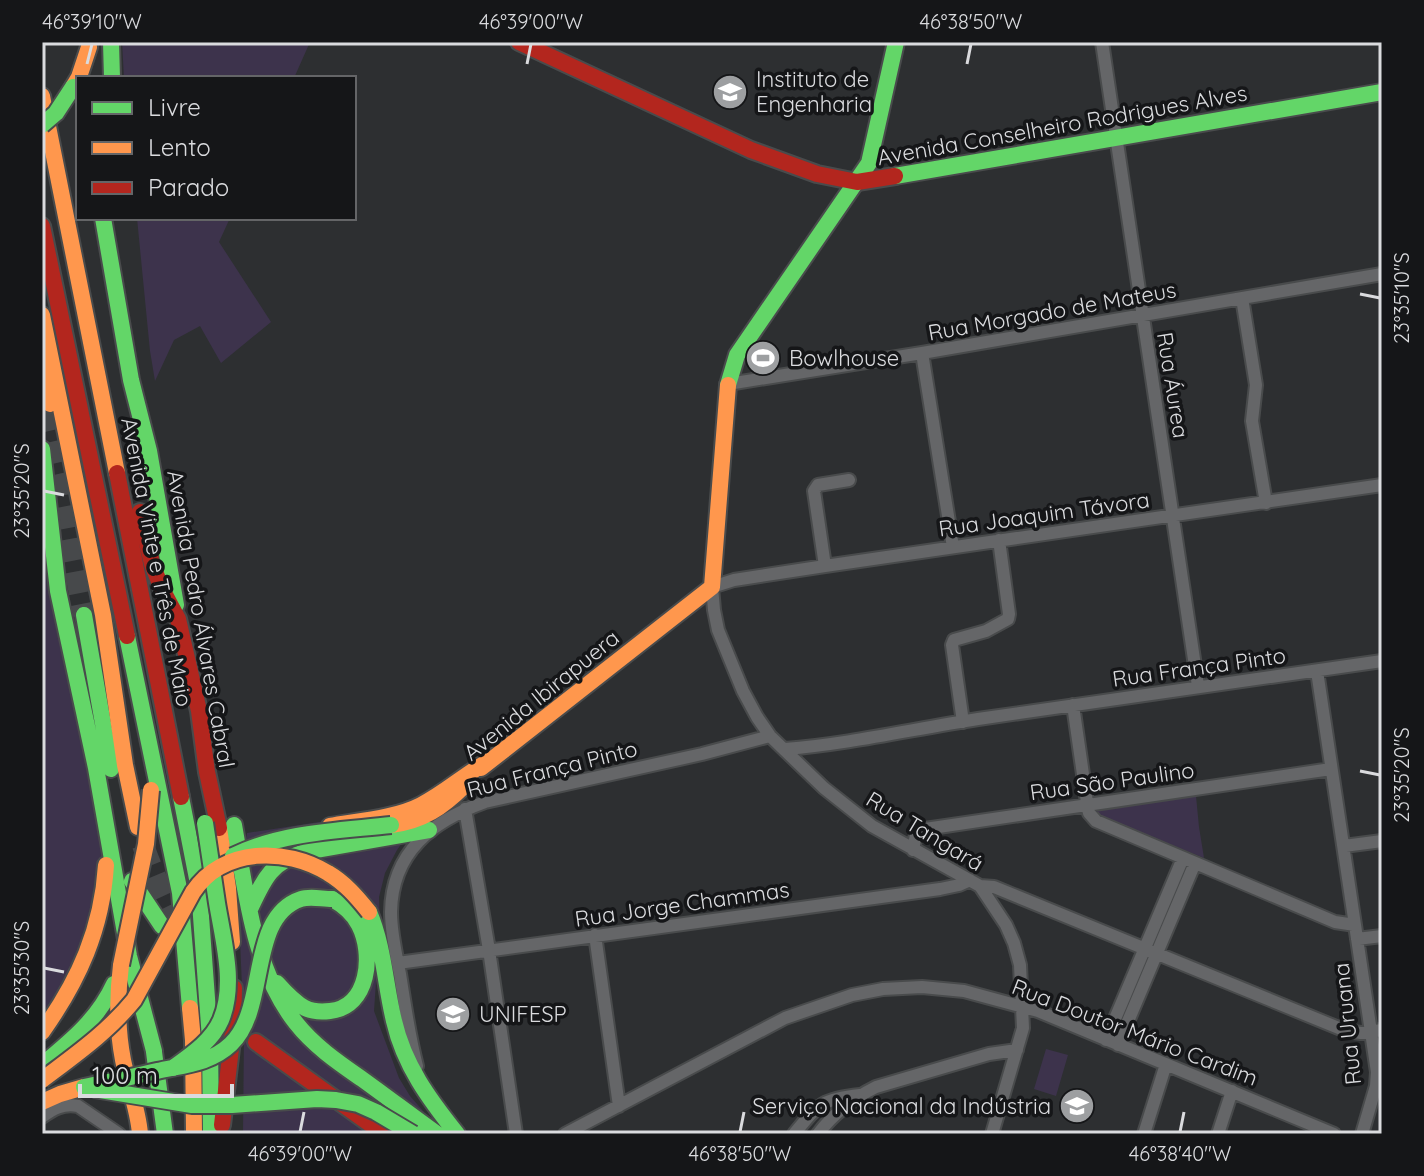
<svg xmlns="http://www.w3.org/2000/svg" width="1424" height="1176" font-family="Quicksand,sans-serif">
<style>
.green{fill:#3d334c}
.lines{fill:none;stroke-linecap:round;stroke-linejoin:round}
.highway-tunnel{stroke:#47494b;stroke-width:22;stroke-dasharray:22 11;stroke-linecap:butt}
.street-casing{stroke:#494b4c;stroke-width:16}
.fast-casing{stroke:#494b4c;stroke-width:20}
.slow-casing{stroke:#494b4c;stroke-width:20}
.jam-casing{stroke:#494b4c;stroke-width:20}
.street{stroke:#656668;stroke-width:12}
.fast{stroke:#63d668;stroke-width:16}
.slow{stroke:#ff974d;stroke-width:16}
.jam{stroke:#b3261e;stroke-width:16}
.fast-bridge-casing{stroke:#494b4c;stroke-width:20;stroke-linecap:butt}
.slow-bridge-casing{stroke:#494b4c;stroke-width:20;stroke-linecap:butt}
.fast-bridge{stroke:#63d668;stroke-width:16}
.slow-bridge{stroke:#ff974d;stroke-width:16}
.ticks{fill:none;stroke:#dadbde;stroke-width:3}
.labels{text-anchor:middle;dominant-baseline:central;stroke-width:7;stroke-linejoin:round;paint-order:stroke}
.poi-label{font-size:22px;fill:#dadbde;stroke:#151618;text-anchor:start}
.street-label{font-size:22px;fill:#dadbde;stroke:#151618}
.neatline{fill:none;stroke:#dadbde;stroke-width:3}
.ticks-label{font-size:20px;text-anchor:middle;fill:#dadbde}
</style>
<rect width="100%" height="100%" fill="#2d2f31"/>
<path class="green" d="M122 42H310L294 78H124Z
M137 218H230L219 242 271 322 221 363 200 326 174 340 155 381 150 351Z
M42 539 104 841 97 907 48 1016 42 999Z
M1196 796 1199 827 1204 858 1103 817 1095 811Z
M404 809 409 833 397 850 385 873 379 897 380 924 374 1011 399 1078 410 1096 424 1112 423 1134H243L244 1033 238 894 247 833Z
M1046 1049 1068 1055 1056 1096 1034 1089Z"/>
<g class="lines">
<path class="highway-tunnel" d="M42 410 59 483 84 615
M143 845C154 877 168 907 185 937"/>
<g class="street-casing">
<path id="street" d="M1102 42 1198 686
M1242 298 1256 385 1252 421 1266 503
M922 353 953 547
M728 384 922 353 1382 274
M825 566 814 491 818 485 849 480
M1317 671 1377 1072 1376 1086 1362 1134
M1073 705 1088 809 1089 813 1096 821 1335 922 1355 925
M963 722 952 645 954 640 986 631 1008 619 1009 614 999 540
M785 749C849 744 913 729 978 719 1112 700 1247 681 1382 661
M465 809 489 950 516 1134
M1344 846 1382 841
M913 850 916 835 925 829 1331 769
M980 886 994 887 1346 1031 1361 1033 1382 1030
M595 935 619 1106
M1357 939 1382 936
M398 963 940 889 959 885 970 880
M1106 1040 1183 858
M1118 1045 1195 863
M417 1066C409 1036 405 1005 400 974 396 954 391 933 391 912 392 852 432 821 485 802L702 754 770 736
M42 1117C53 1109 63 1103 78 1106L119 1134
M565 1134 785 1018 852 995 883 989 922 987 964 991 1038 1011 1334 1134
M794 1134C818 1105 821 1099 860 1095
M818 1134C833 1114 854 1098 876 1087L989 1054 1017 1050
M992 1134 1023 1028 1020 965 1014 943 1006 925 980 886 872 826 824 788 770 736 757 717 743 691 718 630 714 610 712 587 734 580 825 566 1382 485
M1144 1134 1166 1064
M1218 1134 1232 1091"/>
</g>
<g class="fast-casing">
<path id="fast" d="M111 42 112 78
M895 176 1382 92
M103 218 131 380 149 451 176 605
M728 385 737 355 869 163 896 42
M42 449 58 591 96 768 129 956 154 1051
M84 615 111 769
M127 636 180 893 190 1008
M181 797 199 889 210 1039 211 1134
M234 825C246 891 253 969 296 1023 314 1046 339 1063 362 1079 387 1097 412 1116 437 1134
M132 881 162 926
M251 907C265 877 271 863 304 852L429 830
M369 912C384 947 385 984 394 1021 404 1065 429 1099 457 1134
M277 983C285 992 294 1002 305 1008 313 1012 321 1012 330 1011 369 1007 374 954 359 925 353 913 343 905 332 899
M154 1052 165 1134
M42 1065C71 1041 98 1019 114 984"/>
</g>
<g class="slow-casing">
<path id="slow" d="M73 87 79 77 89 47
M42 96 117 473
M42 315 103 615 125 765 138 827
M42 372 50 404
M481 768 712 587 728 385
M391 825C423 821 443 807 465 785
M330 826C358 821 396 818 421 805 445 793 465 774 489 761
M219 828 228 888 232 942
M121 965C117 997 117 1029 123 1060 128 1085 138 1108 140 1134
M190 1008 193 1040 194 1134
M42 1032C79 980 102 929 106 865
M42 1102 60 1094 84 1087"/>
</g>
<g class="jam-casing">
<path id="jam" d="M519 42 751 150 817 174 857 182 895 176
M42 226 127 636
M117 473 181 797
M140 512 152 564 162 589 178 619 199 711 207 772 219 828
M256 1042 384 1134
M222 1125 233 1031 234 988"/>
</g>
<use href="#street" class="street"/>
<use href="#fast" class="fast"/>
<use href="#slow" class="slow"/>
<use href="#jam" class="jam"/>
<g class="fast-bridge-casing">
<path id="fast-bridge" d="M42 125 56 113 73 87
M233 856C282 832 337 831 391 825
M173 1068C191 1055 212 1041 221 1020 236 984 223 940 217 903 213 876 209 850 205 823
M84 1087C108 1082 132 1077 157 1071 183 1065 210 1064 231 1044 269 1008 247 917 301 899 310 896 322 899 332 899
M94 1089 192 1105H232L317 1099 336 1100 358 1104 376 1112 413 1134"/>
</g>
<g class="slow-bridge-casing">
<path id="slow-bridge" d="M121 965 146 844 151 790
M42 1080C75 1055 108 1032 134 1000L193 892C223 847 286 847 328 873 345 883 357 897 369 912"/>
</g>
<use href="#fast-bridge" class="fast-bridge"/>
<use href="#slow-bridge" class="slow-bridge"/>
</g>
<path class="ticks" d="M87 64 92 44M527 64 531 44M967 64 971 44M1360 294 1380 298M44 491 64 495M1360 771 1380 775M44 968 64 972M300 1132 304 1112M740 1132 744 1112M1180 1132 1184 1112"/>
<defs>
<g id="university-disc" transform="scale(1.8)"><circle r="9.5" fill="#9d9fa1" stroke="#151618"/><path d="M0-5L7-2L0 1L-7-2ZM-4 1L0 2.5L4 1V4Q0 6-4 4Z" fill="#fff"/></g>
<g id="stadium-disc" transform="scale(1.8)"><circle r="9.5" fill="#9d9fa1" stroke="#151618"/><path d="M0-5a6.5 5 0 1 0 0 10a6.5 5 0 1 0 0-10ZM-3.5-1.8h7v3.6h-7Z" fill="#fff"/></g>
</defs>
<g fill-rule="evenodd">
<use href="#university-disc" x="730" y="92"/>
<use href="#stadium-disc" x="763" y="358"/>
<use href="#university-disc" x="453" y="1014"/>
<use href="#university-disc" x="1077" y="1106"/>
</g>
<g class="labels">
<g class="poi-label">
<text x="756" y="79">Instituto de<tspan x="756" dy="25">Engenharia</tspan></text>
<text x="789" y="358">Bowlhouse</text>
<text x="479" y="1014">UNIFESP</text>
<text x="1051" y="1106" text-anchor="end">Serviço Nacional da Indústria</text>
</g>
<g class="street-label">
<text transform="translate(1062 125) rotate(-10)">Avenida Conselheiro Rodrigues Alves</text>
<text transform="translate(1052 311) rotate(-10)">Rua Morgado de Mateus</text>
<text transform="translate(1173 385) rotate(81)">Rua Áurea</text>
<text transform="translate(1044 514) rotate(-8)">Rua Joaquim Távora</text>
<text transform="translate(157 562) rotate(79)">Avenida Vinte e Três de Maio</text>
<text transform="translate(201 619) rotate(80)">Avenida Pedro Álvares Cabral</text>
<text transform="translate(1199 667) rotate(-8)">Rua França Pinto</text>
<text transform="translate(541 695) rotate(-39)">Avenida Ibirapuera</text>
<text transform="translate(552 769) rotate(-14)">Rua França Pinto</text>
<text transform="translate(1112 781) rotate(-8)">Rua São Paulino</text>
<text transform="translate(925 831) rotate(31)">Rua Tangará</text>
<text transform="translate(682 904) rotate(-8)">Rua Jorge Chammas</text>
<text transform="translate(1347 1024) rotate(-96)">Rua Uruana</text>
<text transform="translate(1135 1032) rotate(21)">Rua Doutor Mário Cardim</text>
</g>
</g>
<rect width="1424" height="1176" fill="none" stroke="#151618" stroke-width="88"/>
<rect x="76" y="76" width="280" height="144" fill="#151618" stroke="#646567" stroke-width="2"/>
<rect x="92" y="102" width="40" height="12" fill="#63d668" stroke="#646567" stroke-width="2"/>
<text x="148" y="116" font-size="24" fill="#dadbde">Livre</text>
<rect x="92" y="142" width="40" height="12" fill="#ff974d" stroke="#646567" stroke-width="2"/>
<text x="148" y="156" font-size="24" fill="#dadbde">Lento</text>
<rect x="92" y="182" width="40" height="12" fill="#b3261e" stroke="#646567" stroke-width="2"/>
<text x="148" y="196" font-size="24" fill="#dadbde">Parado</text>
<path d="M80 1084v12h152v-12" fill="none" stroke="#dadbde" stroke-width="4"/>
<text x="92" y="1084" font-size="24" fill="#dadbde" stroke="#151618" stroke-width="6" paint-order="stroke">100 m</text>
<rect x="44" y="44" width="1336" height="1088" class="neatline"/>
<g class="ticks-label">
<text x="92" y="29">46°39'10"W</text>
<text x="531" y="29">46°39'00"W</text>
<text x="971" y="29">46°38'50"W</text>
<text transform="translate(1402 298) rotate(-90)" y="7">23°35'10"S</text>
<text transform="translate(22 491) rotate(-90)" y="7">23°35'20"S</text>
<text transform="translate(1402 775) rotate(-90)" y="7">23°35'20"S</text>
<text transform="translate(22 968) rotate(-90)" y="7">23°35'30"S</text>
<text x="300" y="1161">46°39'00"W</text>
<text x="740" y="1161">46°38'50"W</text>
<text x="1180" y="1161">46°38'40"W</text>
</g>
</svg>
